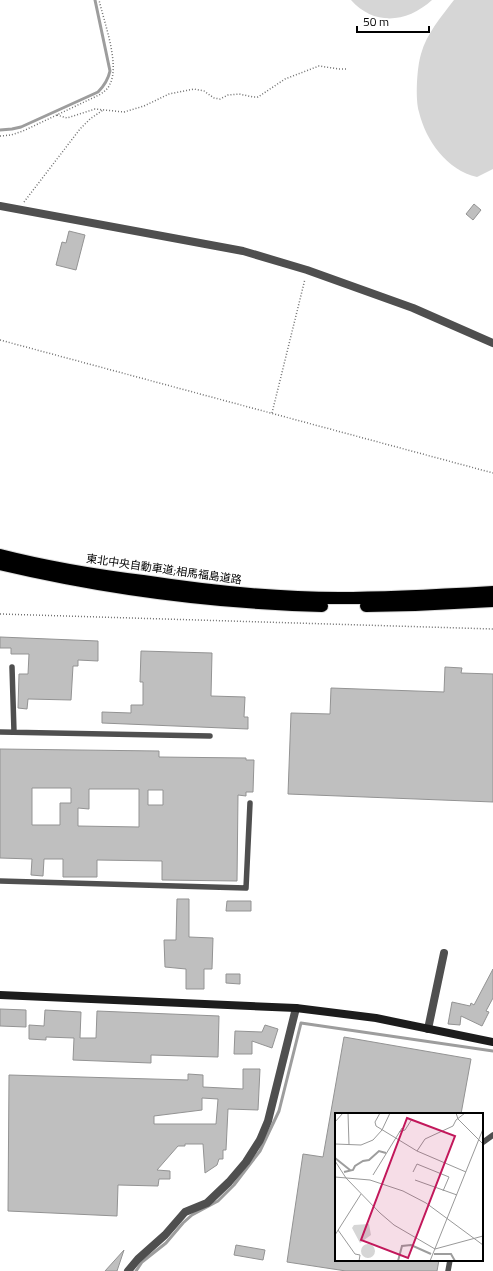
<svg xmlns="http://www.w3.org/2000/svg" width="493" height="1271" font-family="'Titillium Web','Noto Sans JP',sans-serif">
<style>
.green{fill:#d6d6d6}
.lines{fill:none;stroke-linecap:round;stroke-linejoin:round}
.stream{stroke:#9d9d9d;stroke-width:3}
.building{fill:#bfbfbf;stroke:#939393;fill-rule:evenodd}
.highway-casing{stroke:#dbdbdb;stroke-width:14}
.path{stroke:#717171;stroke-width:1.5;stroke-dasharray:1 2;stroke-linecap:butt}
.lane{stroke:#4f4f4f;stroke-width:5.5}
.street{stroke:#4f4f4f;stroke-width:8}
.secondary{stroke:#1c1c1c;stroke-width:8}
.highway{stroke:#000;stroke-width:12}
.labels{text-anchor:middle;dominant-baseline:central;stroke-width:3.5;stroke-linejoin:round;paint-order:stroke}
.street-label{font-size:11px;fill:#000;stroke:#fff}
.inset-river{fill:none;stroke:#9d9d9d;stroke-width:2}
.inset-road{fill:none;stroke:#999;stroke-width:1}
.view{fill:#c2185b;fill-opacity:0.15;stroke:#c2185b;stroke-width:2}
.inset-edge{fill:none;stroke:#000;stroke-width:2}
</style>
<rect width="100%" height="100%" fill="#fff"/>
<path class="green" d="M351 0H432C407 23 374 26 351 0Z
M454 0H493V169L477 177C447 170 426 141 419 112 415 99 417 67 421 54 427 33 441 17 454 0Z"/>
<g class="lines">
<path class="stream" d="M0 130 12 129 21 127 98 92C104 86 108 80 110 71L95 0
M136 1271 142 1262 166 1243 183 1223 192 1215 218 1201 234 1185 260 1151 279 1111 301 1023 493 1051"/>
</g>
<path class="building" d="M474 204 481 210 473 220 466 214Z
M69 231 85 235 76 270 56 265 62 242 66 243Z
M0 637 98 641V661L78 660V666H73L71 700 28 699 27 709 18 708 19 674H28L29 654H11V648H0Z
M141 651 212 653 211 696 245 697 244 717H248V729L102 723V712L131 713V705H143V682H140Z
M445 667 462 668 461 673 493 674V802L288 794 291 713 330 714 331 688 444 692Z
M0 749 159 751V757L246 758V760H254L253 792H246V796L238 795 237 881 162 880V861L97 860V877H63V859H44L43 876 31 875 32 859 0 858ZM32 788H71V803H60V825H32ZM89 789H139V827L78 826V808L89 809ZM148 790H163V805H148Z
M177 899H189V937L213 938 212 969H204V989H186V969L165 967 164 940H176Z
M227 901H251V911H226Z
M493 969V998L486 1011 489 1012 482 1026 461 1016 460 1025 448 1024 452 1002 470 1006 471 1003 474 1005Z
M226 974H240V984L226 983Z
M0 1009 26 1010V1027L0 1026Z
M45 1010 81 1012 80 1038H96L97 1011 219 1016 218 1057 151 1055V1063L73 1060 74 1038 46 1037V1040L29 1039V1025L44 1026Z
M265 1025 278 1029 272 1048 252 1041V1054H234L235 1031 262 1032Z
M344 1037 471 1059 461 1114H336V1260H439L437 1271H346L287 1262 303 1154 323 1157Z
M243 1069H260L258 1110 228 1109 226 1150H223V1159H219L217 1165 205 1173 203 1144H185V1146H178L157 1170 170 1171V1179H159L158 1186 118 1185 117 1216 8 1211 9 1075 188 1080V1074L203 1075V1087L243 1089ZM202 1098 218 1099 216 1124H154V1116L202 1110Z
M236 1245 265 1250 263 1260 234 1255Z
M124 1250 117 1271H105Z"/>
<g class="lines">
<g class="highway-casing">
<path id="highway" d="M0 555C47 567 95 575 143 581 208 591 273 598 339 598 390 598 442 595 493 592
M0 564C106 589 214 603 322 606
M366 606 415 605 493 601"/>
</g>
<path class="path" d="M57 115 67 118 95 109 124 112 144 106 169 94 194 89 204 91 214 98 220 99 228 95 239 94 253 97H258L285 79 319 66 339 69H346
M0 136 11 135 23 131 99 95C104 92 108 89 110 84 120 64 104 22 99 0
M24 202 80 129 90 119 103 110
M0 340 493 473
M272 413 305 279
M0 614 493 629"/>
<path class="lane" d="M12 667 14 732
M0 732 210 736
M0 881 246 888 250 803
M482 1143 493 1135
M448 1271 450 1260"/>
<path class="street" d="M0 206 243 251 307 270 413 308 493 343
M428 1029 444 953
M128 1271 138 1259 165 1235 185 1212 207 1203 229 1182 246 1162 260 1140 268 1121 296 1008"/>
<path class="secondary" d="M0 995 296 1008 376 1018 493 1042"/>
<use href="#highway" class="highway"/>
</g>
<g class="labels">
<g class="street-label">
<text transform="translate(164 569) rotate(8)">東北中央自動車道;相馬福島道路</text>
</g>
</g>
<g transform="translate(335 1113)">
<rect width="148" height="148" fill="#fff"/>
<path d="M34 111 36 122 25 130 17 115 19 112ZM26 138a7 7 0 1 1 14 0a7 7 0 1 1-14 0Z" fill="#d6d6d6"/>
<path class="inset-river" d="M0 45 15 57M9 59 18 57 20 53 28 48 34 47 44 38 51 40M99 141H116L120 148M63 148 67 133 76 132 96 141"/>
<path class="inset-road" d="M13 0 14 32M45 0 40 9 41 13 82 38 131 59M121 0 123 6 148 31M0 9 8 0M64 19 70 17 77 6M0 31 26 32 38 27 47 17 55 0M82 38 90 26 118 13 121 7 130 0M0 48 11 65 45 100 59 112 100 136 148 123M78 59 82 51 114 64 108 78M38 62 67 15M0 64 35 67 68 78 91 90 148 132M80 67 122 82M3 117 20 141 25 142 24 148M0 122 26 81M95 148 148 16"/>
<path class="view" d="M72 5 120 23 73 145 26 127Z"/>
<rect width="148" height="148" class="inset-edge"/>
</g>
<path d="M357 26v6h72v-6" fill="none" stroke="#000000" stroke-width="2"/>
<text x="363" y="26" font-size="12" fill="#000000" stroke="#ffffff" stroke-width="3" paint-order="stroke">50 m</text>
</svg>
